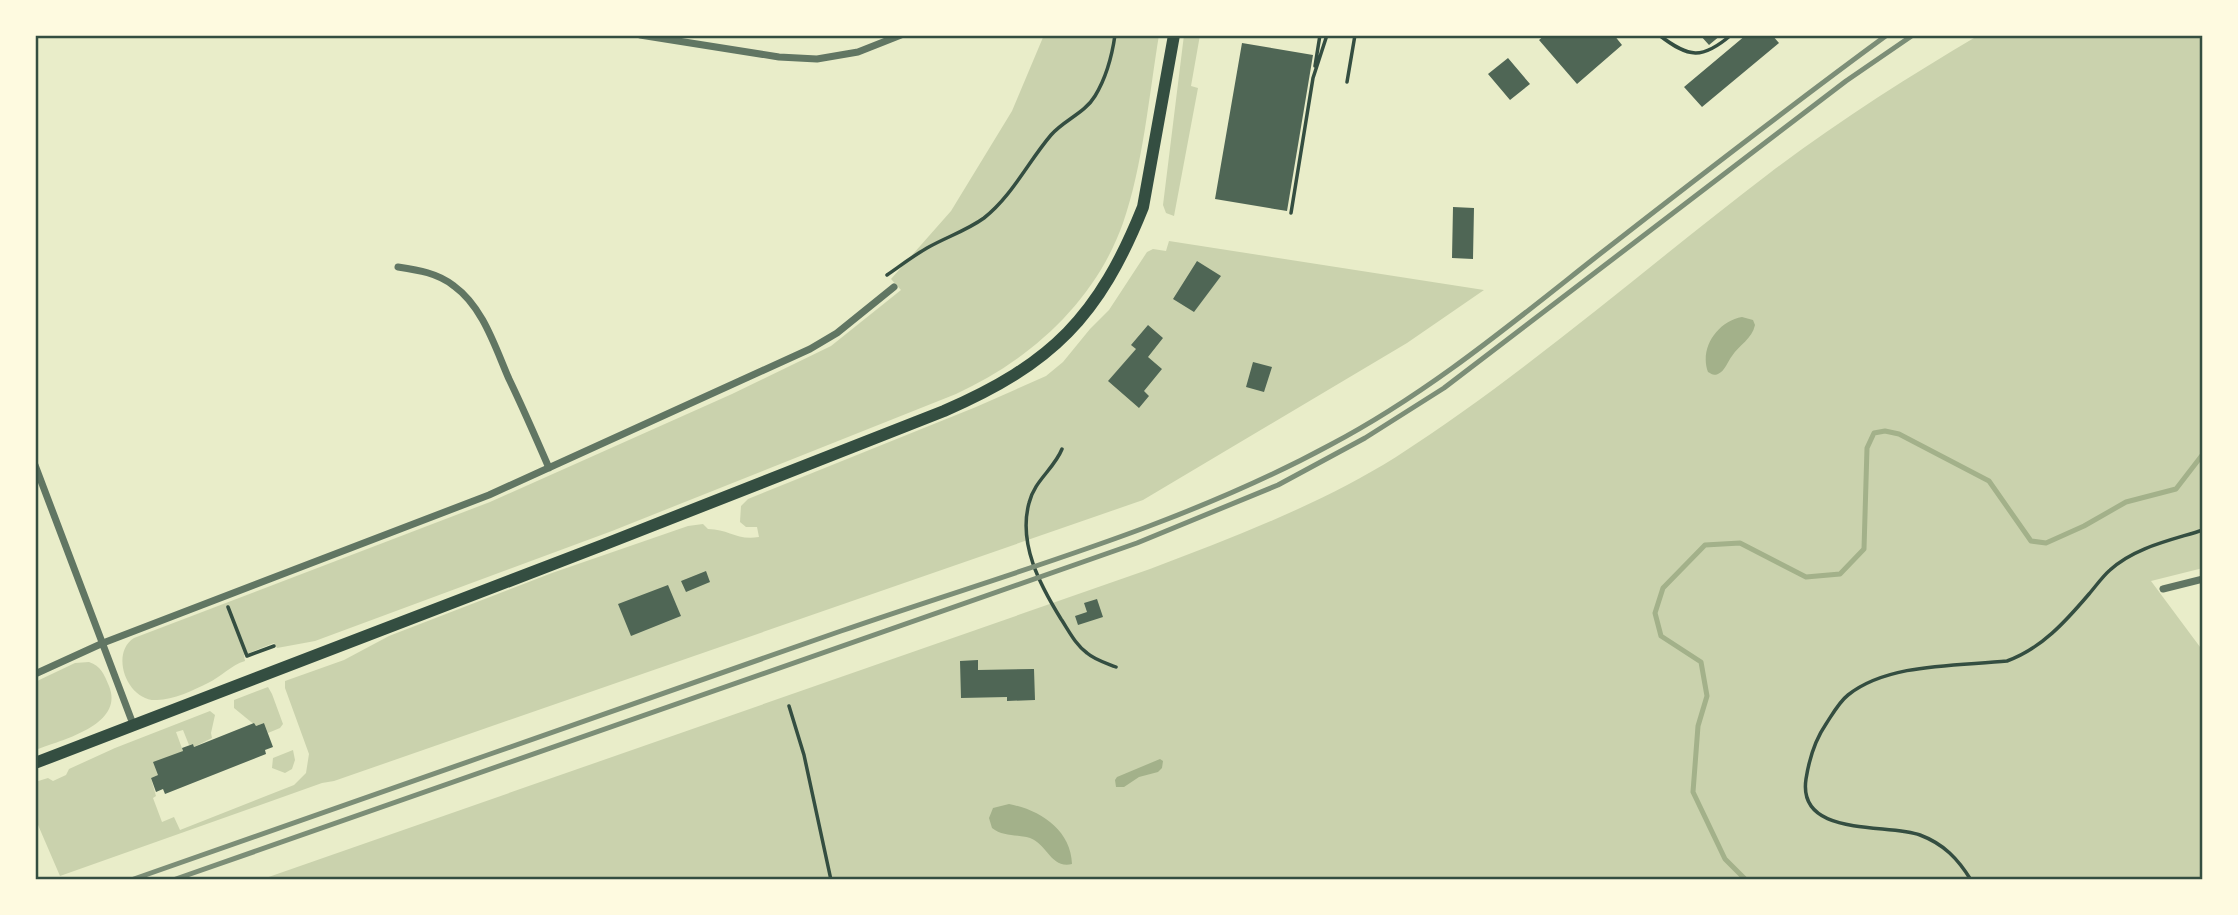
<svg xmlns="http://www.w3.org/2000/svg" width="2238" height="915" font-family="'DM Sans',sans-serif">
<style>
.green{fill:#cad2ad}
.water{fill:#a3b18a}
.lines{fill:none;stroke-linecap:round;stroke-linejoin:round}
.stream{stroke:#a3b18a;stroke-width:5}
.building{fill:#4f6655}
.path{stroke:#344e41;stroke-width:3.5}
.minor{stroke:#617663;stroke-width:7}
.primary{stroke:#344e41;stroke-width:12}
.rail{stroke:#7c8e77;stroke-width:5}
.neatline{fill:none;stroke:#344e41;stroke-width:2.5}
</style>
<rect width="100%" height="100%" fill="#e9edc9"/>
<path class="green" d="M1044 35H1159C1149 95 1143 166 1123 223 1095 302 1030 360 956 394L612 531 315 641 277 648 274 643 244 655 245 661C231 665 221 677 208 683 194 690 173 700 157 700 128 702 109 654 134 638L490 502 732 394 831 346 901 290 891 279 951 211 1012 111Z
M1184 35H1200L1191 86 1198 88 1174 216 1166 213 1163 205Z
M1979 35H2203V568L2151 581 2203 651V880H260L1150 569C1234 537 1319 505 1396 457 1528 372 1646 267 1771 172 1837 122 1908 77 1979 35Z
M1169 241 1484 290 1407 343 1143 500 334 781 322 783 60 876 35 818V782L48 778 53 781 66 775 69 769 115 748 210 711 215 715 211 733 212 738 194 747 193 744 189 745 183 730 176 732 183 751 158 775 151 778 156 796 153 798 162 822 174 817 180 830 294 785 306 773 309 754 285 688V681L344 660 389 636 552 573 688 526 703 524 708 529C729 529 737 541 759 537L757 527H746L740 522 741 506 748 499 976 407 1046 376 1063 362 1090 329 1109 310 1147 252 1153 249 1166 251Z
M89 662C101 666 104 674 109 686 125 725 61 740 35 750V682L75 663Z
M268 687 272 694 283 724 280 728 268 733 264 723 256 726 234 708V700Z
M293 750 295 760 292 769 285 773 272 768 273 758Z"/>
<path class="water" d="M1742 317 1753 320 1755 325C1752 339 1739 345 1732 356 1728 361 1725 371 1718 374 1713 376 1712 374 1708 372 1699 348 1718 321 1742 317Z
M1160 759 1163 761 1162 768 1158 772 1139 777 1124 787H1116L1115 780 1117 777Z
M1009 804C1040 810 1071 830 1072 864 1051 869 1047 844 1030 838 1017 834 1003 837 992 828L989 818 993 808Z"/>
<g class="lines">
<path class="stream" d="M1746 880 1725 859 1693 792 1698 726 1707 696 1701 662 1661 636 1655 613 1663 588 1705 545 1740 543 1806 577 1840 574 1864 549 1867 448 1874 433 1885 431 1899 434 1989 481 2031 541 2046 543 2084 526 2126 502 2176 489 2203 454"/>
</g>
<path class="building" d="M1545 35H1614L1622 45 1577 84 1539 40Z
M1700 35H1721L1709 45Z
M1746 35H1772L1779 43 1702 107 1684 87Z
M1242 43 1313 55 1287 211 1215 199Z
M1508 58 1530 84 1510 100 1488 74Z
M1453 207 1474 208 1473 259 1452 258Z
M1197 261 1221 276 1194 312 1173 299Z
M1148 325 1163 338 1148 357 1162 369 1144 391 1149 396 1139 408 1108 381 1136 349 1131 345Z
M1253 362 1272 367 1264 392 1246 387Z
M706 571 710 582 686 592 681 581Z
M668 585 681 616 631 636 618 604Z
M1097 599 1103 617 1078 625 1075 616 1087 612 1084 603Z
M978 660V670L1034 669 1035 700 1007 701V697L961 698 960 661Z
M254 723 256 726 264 723 273 747 265 750 266 754 165 794 163 789 156 792 151 778 158 775 153 762 183 751 182 748 193 744 194 747Z"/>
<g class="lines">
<path class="path" d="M1659 35C1689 58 1702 60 1731 35
M1315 66 1320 35
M1347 82 1355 35
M1291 213 1313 78 1327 35
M887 275C900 266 913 256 927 248 946 237 966 231 984 218 1012 196 1028 162 1051 135 1064 120 1085 113 1095 96 1106 78 1112 56 1115 35
M1062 449C1054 469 1034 481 1029 503 1018 544 1040 585 1061 619 1069 631 1075 644 1087 653 1095 660 1106 663 1116 667
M228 607 247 656 274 646
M789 706 804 755 831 880
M1971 880C1958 859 1944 844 1920 835 1887 823 1797 838 1806 779 1809 760 1815 740 1826 724 1832 715 1839 702 1848 695 1888 663 1957 666 2007 661 2041 649 2066 621 2089 594 2096 586 2102 577 2110 570 2135 547 2172 540 2203 530"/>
<path class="minor" d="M640 35 779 57 817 59 858 52 901 35
M398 267C418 270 438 273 454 286 483 307 495 347 509 379 523 408 536 438 549 468
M35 465 133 724
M2163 589 2203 579
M35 674 103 643 489 495 810 349 837 333 894 287"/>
<path class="primary" d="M35 763 603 545 944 411C1052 364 1099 317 1143 207L1174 35"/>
<path class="rail" d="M131 880C368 798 604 713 841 631 1005 574 1177 528 1330 445 1427 394 1511 324 1596 257 1692 182 1789 107 1887 35
M173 880 1137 543 1278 485 1365 438 1444 388 1846 81 1913 35"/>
</g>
<rect width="2238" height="915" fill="none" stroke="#fefae0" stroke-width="74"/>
<rect x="37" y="37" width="2164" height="841" class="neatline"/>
</svg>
